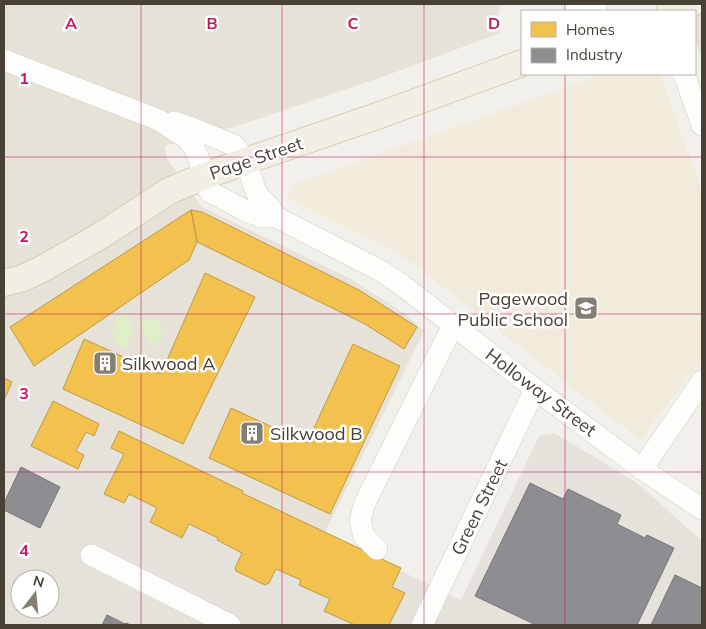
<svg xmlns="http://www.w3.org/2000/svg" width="706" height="629" font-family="Mulish,sans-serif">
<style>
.residential{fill:#e6e2d7}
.industrial{fill:#e5e1db;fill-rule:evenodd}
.education{fill:#f0ebdb}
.green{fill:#deeec7}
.homes{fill:#f2c14e;stroke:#bf9b46}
.industry{fill:#8d8d92;stroke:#787676}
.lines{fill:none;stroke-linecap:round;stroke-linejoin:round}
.minor-casing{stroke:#d0cdc7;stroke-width:22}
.major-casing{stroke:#d6cdb5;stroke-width:28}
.minor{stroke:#fdfdfc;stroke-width:21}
.major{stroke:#f1eee4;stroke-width:26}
.grid{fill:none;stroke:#c2185b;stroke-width:1;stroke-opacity:0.55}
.labels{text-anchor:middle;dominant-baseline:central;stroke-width:5;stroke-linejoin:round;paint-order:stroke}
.street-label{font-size:18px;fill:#484135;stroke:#fff}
.poi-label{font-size:18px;fill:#484135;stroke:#fff;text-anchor:start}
.grid-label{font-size:16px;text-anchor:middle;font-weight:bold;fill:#c2185b;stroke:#fff;stroke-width:5;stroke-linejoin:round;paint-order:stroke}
</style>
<rect width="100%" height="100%" fill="#f2f0ea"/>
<path class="residential" d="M4 4H502L498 13 500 33 385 76 243 124 165 146 167 159 202 207 349 278 404 313 424 331 324 534 4 379Z
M702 4V59L695 38V11Z"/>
<path class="industrial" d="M4 379 461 600 539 436 554 433 636 482 702 541V625H4ZM20 579H50V609H20Z"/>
<path class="education" d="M603 74H660L702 191V363L687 378 640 440 399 253 288 198 290 186Z"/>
<path class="green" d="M123 311 134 328 124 350C109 339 111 323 123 311Z
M159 320C164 330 162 340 154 348L137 322 139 321Z"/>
<path class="homes" d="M191 210 202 212 359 290 417 327 404 349 365 324 197 242Z
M191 210 197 242 189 260 34 366 10 327Z
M205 273 255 297 183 444 63 389 84 339 161 374Z
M353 344 400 366 330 514 209 458 231 408 307 443Z
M4 378 12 382 4 400Z
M53 401 99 424 94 436 86 432 76 451 84 455 78 469 31 446Z
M119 431 243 491 242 493 401 568 392 587 405 593 389 625H355L324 611 330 599 299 585 301 580 276 569 269 583 265 585 236 571 235 568 242 553 217 540 218 538 189 524 182 538 150 522 157 508 129 494 124 503 104 494 124 454 111 448Z"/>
<path class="industry" d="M21 467 60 487 40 528 4 510V503Z
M530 483 563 499 568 489 621 515 617 524 645 538 647 535 674 548 637 625H536L475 596Z
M675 575 702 588V625H651Z
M107 615 125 624 126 623 131 625H102Z"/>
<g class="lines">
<g class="minor-casing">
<path id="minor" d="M573 4 597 11
M4 60 159 120 188 139 194 148 199 159 202 177 210 192 248 212 262 217H276L383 272 402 285 535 389 642 469 702 509
M684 74 702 125
M174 122 184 125 234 145 246 161 256 192 261 199 269 206 276 217
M642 469 702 381
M377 549 364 536 360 521 364 505 453 325
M91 555 230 625
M422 625 535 389"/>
</g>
<g class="major-casing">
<path id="major" d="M670 11 691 4
M4 283 23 278 42 269 100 236 169 191 202 177 246 161 380 115 522 63"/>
</g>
<use href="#minor" class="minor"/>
<use href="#major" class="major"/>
</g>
<path class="grid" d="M141 4V625M282 4V625M424 4V625M565 4V11M565 74V625M4 157H702M4 314H702M4 472H702"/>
<defs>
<g id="school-square" transform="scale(1.25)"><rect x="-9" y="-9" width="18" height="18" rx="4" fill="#847e74" stroke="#fff"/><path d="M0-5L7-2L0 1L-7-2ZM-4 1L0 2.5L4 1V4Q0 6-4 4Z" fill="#fff"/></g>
<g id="building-square" transform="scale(1.25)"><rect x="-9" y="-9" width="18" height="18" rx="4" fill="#847e74" stroke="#fff"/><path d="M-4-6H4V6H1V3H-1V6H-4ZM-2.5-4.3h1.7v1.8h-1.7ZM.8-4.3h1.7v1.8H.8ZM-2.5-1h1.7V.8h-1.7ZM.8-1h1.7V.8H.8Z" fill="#fff"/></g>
</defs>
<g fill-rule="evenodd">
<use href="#school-square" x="586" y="308"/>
<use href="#building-square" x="105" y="363"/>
<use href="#building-square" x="252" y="433"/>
</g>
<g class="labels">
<g class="street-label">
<text transform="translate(256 158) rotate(-19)">Page Street</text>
<text transform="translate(541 392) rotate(37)">Holloway Street</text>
<text transform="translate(479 507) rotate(-64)">Green Street</text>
</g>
<g class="poi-label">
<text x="568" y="298" text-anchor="end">Pagewood<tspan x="568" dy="21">Public School</tspan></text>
<text x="122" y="363">Silkwood A</text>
<text x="270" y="433">Silkwood B</text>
</g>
</g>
<g class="grid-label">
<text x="71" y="29">A</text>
<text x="212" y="29">B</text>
<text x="353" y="29">C</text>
<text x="494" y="29">D</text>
<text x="24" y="84">1</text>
<text x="24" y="242">2</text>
<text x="24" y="399">3</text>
<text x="24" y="556">4</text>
</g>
<rect width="706" height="629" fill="none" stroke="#484135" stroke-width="10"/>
<rect x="521" y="10" width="175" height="65" fill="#ffffff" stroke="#b6b3ae"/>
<rect x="531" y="22" width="25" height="15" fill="#f2c14e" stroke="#b6b3ae"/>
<text x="566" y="35" font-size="15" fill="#484135">Homes</text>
<rect x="531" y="48" width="25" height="15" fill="#8d8d92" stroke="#b6b3ae"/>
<text x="566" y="60" font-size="15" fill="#484135">Industry</text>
<g transform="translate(35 594) rotate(16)"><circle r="24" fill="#ffffff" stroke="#b6b3ae"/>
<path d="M0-4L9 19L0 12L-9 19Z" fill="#847e74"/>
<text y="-8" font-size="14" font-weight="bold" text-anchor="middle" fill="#484135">N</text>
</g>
</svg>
